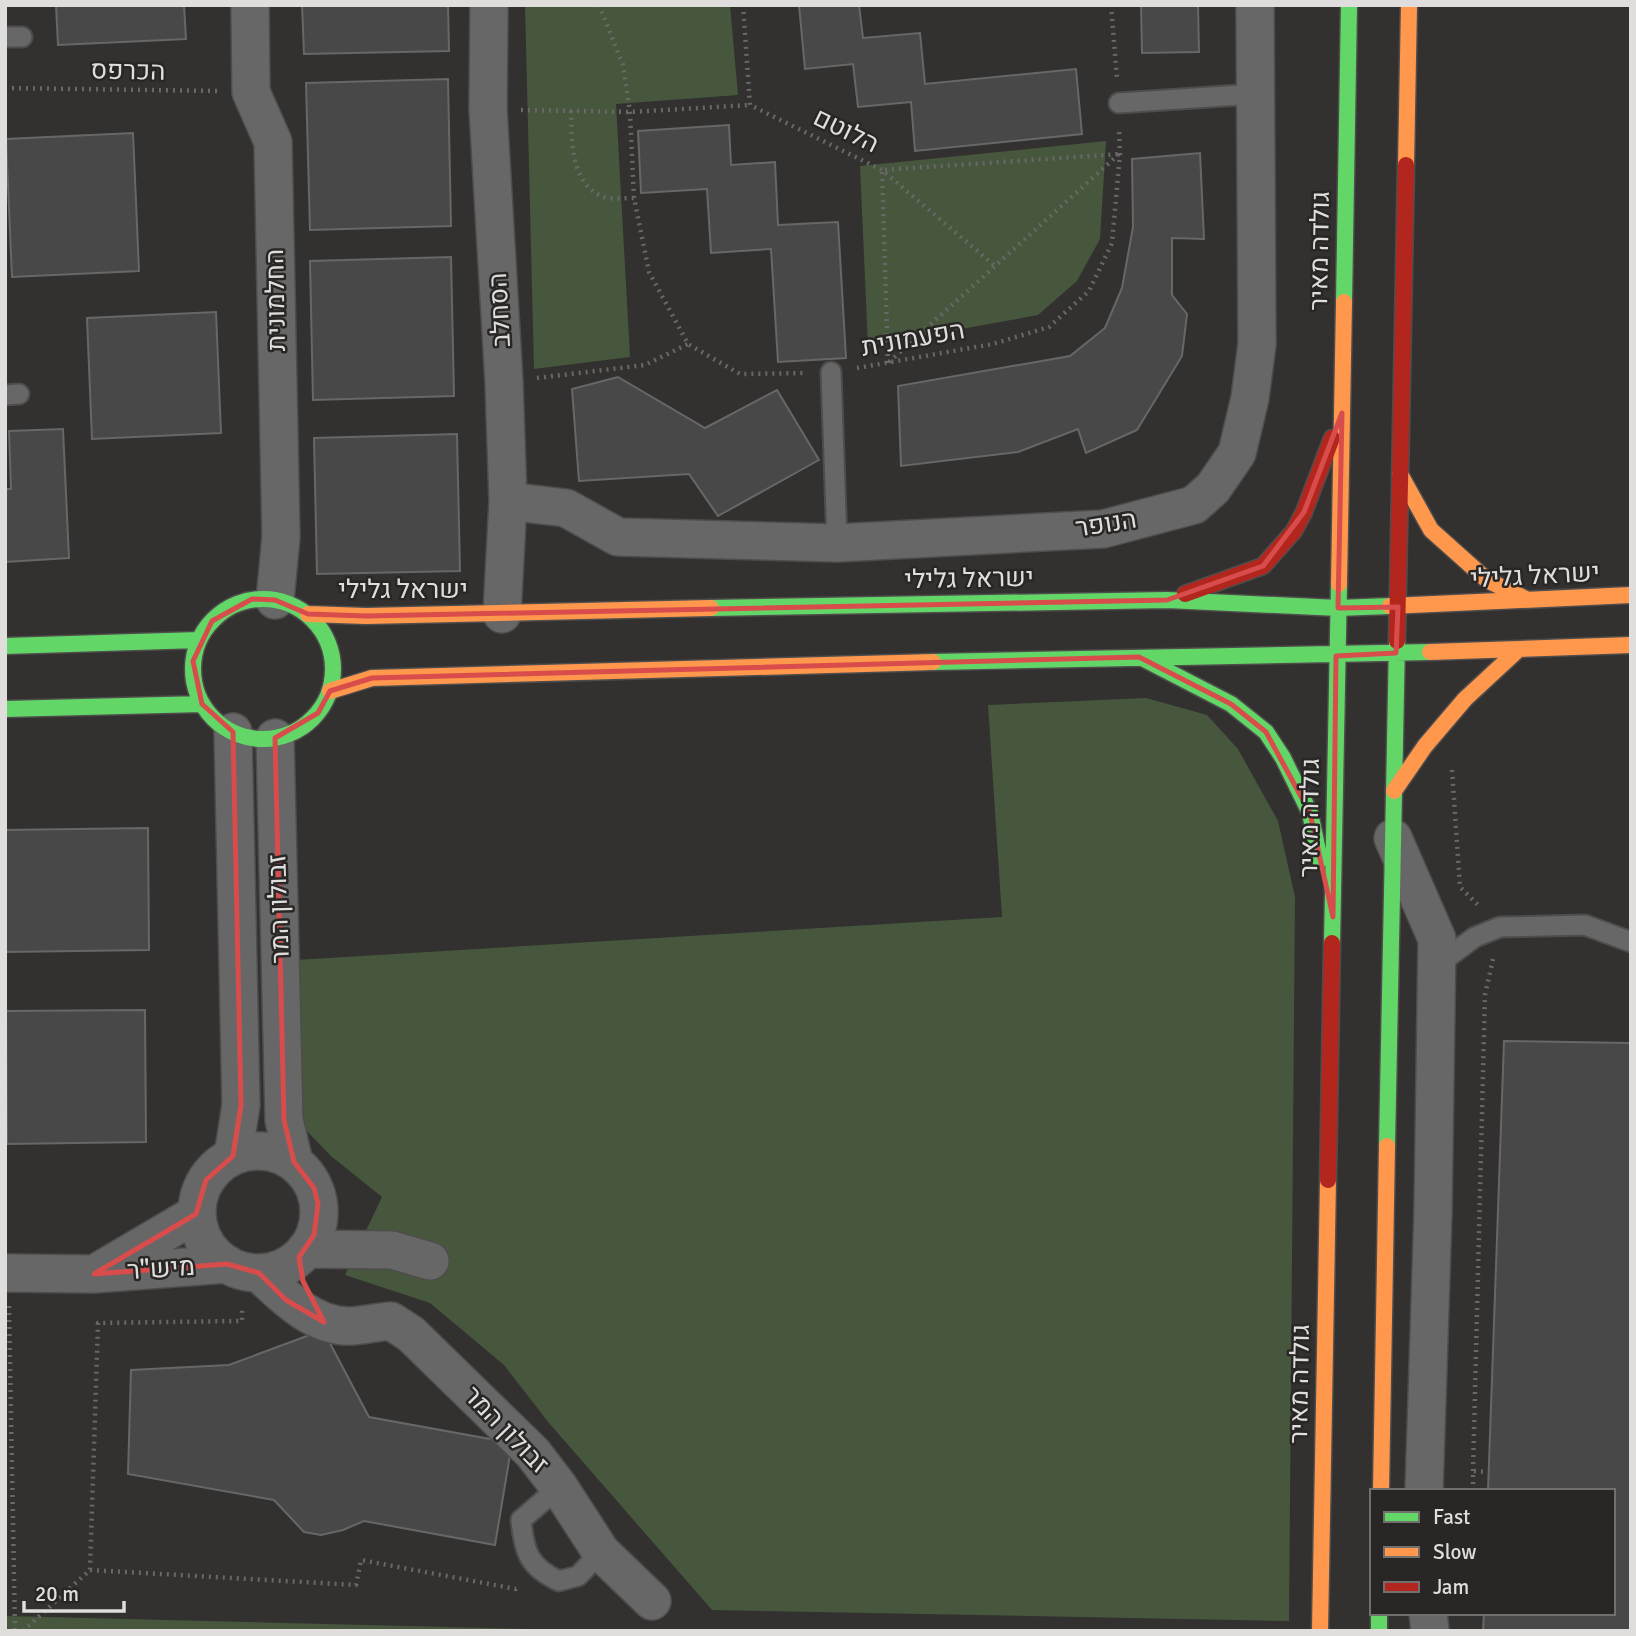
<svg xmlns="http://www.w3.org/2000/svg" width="1636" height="1636" font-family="Signika,Heebo,sans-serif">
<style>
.green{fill:#46573d}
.building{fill:#484848;stroke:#686768;stroke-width:2}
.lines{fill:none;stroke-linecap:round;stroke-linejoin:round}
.lane-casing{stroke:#4e4d4c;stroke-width:23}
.street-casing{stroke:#4e4d4c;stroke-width:40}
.fast-casing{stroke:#4e4d4c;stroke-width:19}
.slow-casing{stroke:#4e4d4c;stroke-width:19}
.jam-casing{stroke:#4e4d4c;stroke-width:19}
.path{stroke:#696867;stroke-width:4.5;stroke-dasharray:2 5;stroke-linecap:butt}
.lane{stroke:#686767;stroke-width:19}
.street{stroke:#686767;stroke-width:37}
.fast{stroke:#63d668;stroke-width:16}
.slow{stroke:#ff974d;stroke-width:16}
.jam{stroke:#b3261e;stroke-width:16}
.marked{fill:none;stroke:#d84c4c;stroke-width:5;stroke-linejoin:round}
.labels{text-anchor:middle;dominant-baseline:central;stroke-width:5;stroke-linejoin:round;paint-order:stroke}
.street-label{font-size:26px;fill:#dfdedc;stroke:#292725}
</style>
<rect width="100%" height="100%" fill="#323130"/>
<path class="green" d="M525 5H730L738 95 616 104 630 357 534 369Z
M1106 141 1100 239 1077 281 1038 315 868 346 860 166Z
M1146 698 1207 715 1238 749 1278 821 1295 897 1289 1621 712 1610 549 1423 504 1365 430 1303 345 1275 382 1197 331 1156 298 1122 296 960 1002 917 988 705Z
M5 1616 608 1631H5Z"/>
<path class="building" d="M56 5H184L186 39 58 45Z
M302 5H448L449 51 304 54Z
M799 5H859L863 38 920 33 925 84 1076 69 1082 134 915 151 911 102 858 107 853 64 805 69Z
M1141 5H1198L1199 52 1142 53Z
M448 79 451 226 310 230 306 83Z
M729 125 731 165 775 162 778 225 838 222 846 358 778 362 771 249 711 253 707 189 641 193 638 131Z
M133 133 139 271 12 277 6 139Z
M1200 153 1204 239 1172 238V295L1187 314 1182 356 1137 430 1086 453 1078 429 1018 452 901 466 898 386 1070 356 1105 328 1122 288 1133 227 1132 159Z
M451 257 454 396 313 400 310 261Z
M216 312 221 433 92 439 87 318Z
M618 377 705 428 777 390 819 460 718 516 689 474 579 481 572 389Z
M63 429 69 558 5 562V489H11L9 431Z
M457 434 460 571 317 574 314 438Z
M148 828 149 950 5 952V830Z
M145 1010 146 1142 7 1144 6 1011Z
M1504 1041 1631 1043V1631H1483L1484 1613H1613V1491H1488Z
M323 1330 369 1417 512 1443 495 1545 364 1521 343 1530 321 1535 304 1532 274 1500 128 1474 131 1370 229 1365Z"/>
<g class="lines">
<g class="lane-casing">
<path id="lane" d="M5 37H22
M1119 103 1255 94
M831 372 837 543
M5 395 19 394
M1437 965 1475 937 1500 927 1585 925 1631 942
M559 1487 521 1520C524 1552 529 1567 559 1581L578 1576 601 1552"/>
</g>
<g class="street-casing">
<path id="street" d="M250 5 251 92 273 142 281 537 275 600
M489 5 488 109 504 382 508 501 502 614
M508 501 566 508 618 537 837 543 1103 529 1194 505 1213 488 1237 453 1250 398 1257 344 1255 5
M233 732 241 1105 233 1156
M275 738 284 1120 294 1162
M1393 838 1437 939 1433 1212 1424 1491
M197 1212a61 61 0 1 1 122 0a61 61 0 1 1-122 0Z
M306 1249 392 1250 430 1261
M101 1270 196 1214
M5 1273 94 1274 227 1264
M259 1273C284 1297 315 1328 352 1326 365 1325 378 1322 391 1321L411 1334 533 1453 559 1487 601 1552 652 1601
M1428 1613 1430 1631"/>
</g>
<g class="fast-casing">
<path id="fast" d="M1344 302 1349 5
M193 669a70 70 0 1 1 140 0a70 70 0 1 1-140 0Z
M711 608 1167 600 1338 608 1390 606
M5 646 199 640
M1144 659 1231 704 1266 732 1283 758 1310 813 1320 860
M933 662 1430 652
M5 709 202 704
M1332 943 1339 584
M1387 1146 1397 641
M1379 1613V1631"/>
</g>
<g class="slow-casing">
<path id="slow" d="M1406 165 1409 5
M1400 474 1431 530 1487 580 1528 600
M1339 584 1344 302
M1390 606 1631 595
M308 614 366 616 711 608
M1430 652 1631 645
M330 691 372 678 933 662
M1394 791 1425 746 1465 699 1519 649
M1381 1491 1387 1146
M1320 1631 1328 1180"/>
</g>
<g class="jam-casing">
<path id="jam" d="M1185 594 1263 566 1294 531 1304 512 1332 438
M1397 641 1406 165
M1328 1180 1332 943"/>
</g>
<path class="path" d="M599 5 623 65 630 112 634 198 649 272 688 344 740 374 807 373
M743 5 750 105 882 170 995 266
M1111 5 1117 78
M5 88 218 91
M521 110 630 112 750 105
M571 111C572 141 570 181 601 196 609 200 625 198 634 198
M889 362 1119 154
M888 363 882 170 1120 154
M857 368 993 344 1049 327 1089 291 1112 243 1120 154 1119 128
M537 378 645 365 688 344
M1452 770 1460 887 1480 907
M9 1306 15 1631
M1473 1471 1485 995 1493 959
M1473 1491V1471L1489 1472
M90 1570 356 1585 361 1560 516 1589 520 1586
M23 1631 90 1570 98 1323 242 1321V1307"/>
<use href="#lane" class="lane"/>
<use href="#street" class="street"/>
<use href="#fast" class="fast"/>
<use href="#slow" class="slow"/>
<use href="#jam" class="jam"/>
</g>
<path class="marked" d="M1342 413 1338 608 1398 607 1396 653 1336 656 1333 917 1310 813 1266 732 1231 704 1139 657 372 678 330 691 318 713 275 738 284 1120 294 1162 314 1188 318 1204 314 1235 299 1257 303 1281 324 1322 286 1300 259 1273 227 1264 94 1274 196 1214 206 1180 233 1156 241 1105 233 732 202 704 193 661 212 621 252 599 275 600 308 614 366 616 1167 600 1263 566 1304 512Z"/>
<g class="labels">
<g class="street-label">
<text transform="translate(128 71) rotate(1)">הכרפס</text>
<text transform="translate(846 131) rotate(26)">הלוטם</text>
<text transform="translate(1320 251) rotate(-89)">גולדה מאיר</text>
<text transform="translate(276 300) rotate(-91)">החלמונית</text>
<text transform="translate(500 310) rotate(-93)">הסחלב</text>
<text transform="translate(913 339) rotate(-10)">הפעמונית</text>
<text transform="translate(1106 524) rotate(-9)">הנופר</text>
<text transform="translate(1535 576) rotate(-3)">ישראל גלילי</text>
<text transform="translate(969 579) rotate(-1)">ישראל גלילי</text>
<text x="403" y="590">ישראל גלילי</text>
<text transform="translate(1310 818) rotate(-89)">גולדה מאיר</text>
<text transform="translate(279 909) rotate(-92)">זבולון המר</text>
<text transform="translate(161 1269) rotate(-4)">מיש"ר</text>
<text transform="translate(1300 1384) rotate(-89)">גולדה מאיר</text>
<text transform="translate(506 1430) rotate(46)">זבולון המר</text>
</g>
</g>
<rect width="1636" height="1636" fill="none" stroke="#dfdedc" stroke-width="14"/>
<rect x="1370" y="1489" width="245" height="126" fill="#292725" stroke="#72706e" stroke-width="2"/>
<rect x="1384" y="1512" width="35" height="10" fill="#63d668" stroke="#72706e" stroke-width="2"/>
<text x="1433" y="1524" font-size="21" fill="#dfdedc">Fast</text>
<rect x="1384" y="1547" width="35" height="10" fill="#ff974d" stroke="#72706e" stroke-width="2"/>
<text x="1433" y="1559" font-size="21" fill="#dfdedc">Slow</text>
<rect x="1384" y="1582" width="35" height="10" fill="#b3261e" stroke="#72706e" stroke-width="2"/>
<text x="1433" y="1594" font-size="21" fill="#dfdedc">Jam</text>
<path d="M24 1601v10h100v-10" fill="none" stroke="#dfdedc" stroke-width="3.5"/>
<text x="35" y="1601" font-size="21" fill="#dfdedc" stroke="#292725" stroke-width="5" paint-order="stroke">20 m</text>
</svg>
